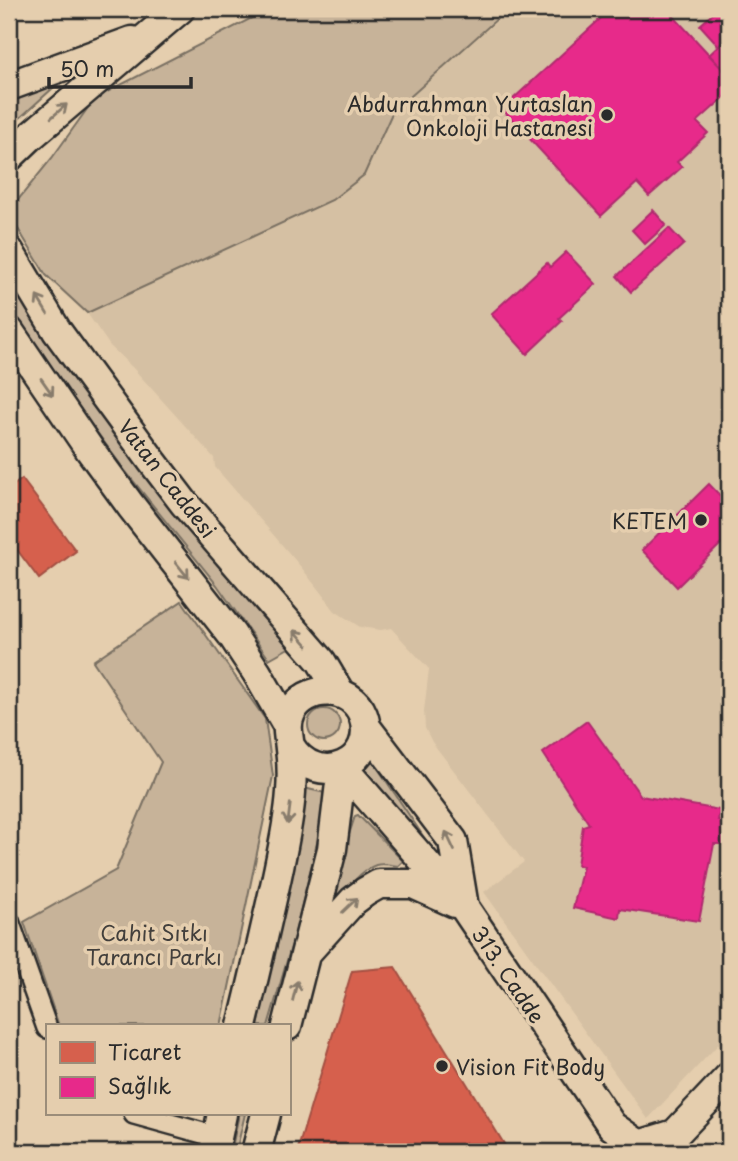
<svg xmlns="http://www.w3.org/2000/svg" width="738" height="1161" font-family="'Playpen Sans',sans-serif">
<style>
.built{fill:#d5c0a3}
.green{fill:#c7b399;stroke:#796f62;stroke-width:2}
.shops{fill:#d6604d;stroke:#a35043;stroke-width:2}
.health{fill:#e7298a;stroke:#af2a6e;stroke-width:2}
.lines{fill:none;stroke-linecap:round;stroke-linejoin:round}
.minor-casing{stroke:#2b2b2b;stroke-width:24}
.secondary-casing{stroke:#2b2b2b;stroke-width:33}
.minor{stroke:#e5ceae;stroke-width:19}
.secondary{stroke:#e5ceae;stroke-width:28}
.oneway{stroke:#887c6c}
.poi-dot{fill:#2b2b2b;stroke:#e5ceae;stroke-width:2.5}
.labels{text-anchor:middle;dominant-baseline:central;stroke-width:7;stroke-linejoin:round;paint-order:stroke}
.poi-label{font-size:21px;fill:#2b2b2b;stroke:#e5ceae;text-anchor:end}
.street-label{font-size:21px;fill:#2b2b2b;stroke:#e5ceae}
.park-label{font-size:21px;fill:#423f3c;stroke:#e5ceae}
</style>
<rect width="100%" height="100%" fill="#e5ceae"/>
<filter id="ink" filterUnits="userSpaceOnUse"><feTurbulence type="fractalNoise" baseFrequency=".0143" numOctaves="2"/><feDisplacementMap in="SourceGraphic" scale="14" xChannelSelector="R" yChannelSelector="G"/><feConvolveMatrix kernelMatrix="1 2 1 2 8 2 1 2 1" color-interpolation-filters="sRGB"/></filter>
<g filter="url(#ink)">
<path class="built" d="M511 9H729V1033L648 1119 484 892 524 862 432 742 425 728 424 711 429 669 391 628 381 630 360 627 335 611 301 567 215 467 214 458 133 368 110 346 87 313 332 200 364 175 392 113Z"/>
<path class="green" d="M262 9H508L392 113 364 175 332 200 87 313 46 275 9 214V211L52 158 95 98 252 18Z
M63 74 65 77 9 128V103Z
M9 281 42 331 292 646 269 659 217 585 126 472 71 397 9 305Z
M182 601 265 719 273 776 221 1026H59L24 922 116 870 161 762 93 661Z
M308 725a16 16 0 1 1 32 0a16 16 0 1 1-32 0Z
M369 755 425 839 424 842 358 777Z
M304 788 329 794 295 933 268 1026H258L296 853Z
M358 815 403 861 398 866C391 865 383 863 376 865 355 872 336 905 321 922L355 816Z
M239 1114H245L236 1152H231Z"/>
<path class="shops" d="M22 479 76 551 39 579 9 539V489Z
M395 967 509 1152H297L352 971Z"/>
<path class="health" d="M611 9H667L729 76V93L697 122 708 133 677 162 682 167 649 196 637 183 601 216 502 109Z
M718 9H727L729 12V36L719 46 700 25Z
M729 36V76L709 55Z
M653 210 666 225 645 244 632 230Z
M669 228 684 244 631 292 617 276Z
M566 252 596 284 559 318 562 321 527 354 491 314 547 263 550 267Z
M709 484 729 505V536L677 587 642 550Z
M587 721 641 796 720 810 718 820H729L723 844H714L699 921 620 909 619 918 573 908 583 866 577 865 583 826 589 824 543 753Z"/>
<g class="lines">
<g class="minor-casing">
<path id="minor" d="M9 921 47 1028
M134 1114 217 1137"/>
</g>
<g class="secondary-casing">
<path id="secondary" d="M9 86 132 41
M9 157 32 135 180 9
M9 251 57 331 152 461 184 503 321 661 340 693
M9 331 90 450 131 506 232 635 257 673 287 725
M366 727 453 841 464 907
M342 767 464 907 612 1126 639 1145 675 1134 729 1077
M307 952 353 901 365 892 379 884H413L455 903
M242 1026C254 978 265 930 276 881 282 852 289 822 291 792 292 778 292 763 290 749 289 736 285 726 291 713 305 684 351 684 363 715 380 762 318 792 290 746
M287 1026 332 849 342 767
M214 1152 222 1114
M256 1152 266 1114"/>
</g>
<use href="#minor" class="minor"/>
<use href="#secondary" class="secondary"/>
</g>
<defs><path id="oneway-shaft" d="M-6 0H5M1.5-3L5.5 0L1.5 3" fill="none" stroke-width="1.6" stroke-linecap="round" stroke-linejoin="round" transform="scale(1.75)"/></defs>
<g class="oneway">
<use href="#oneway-shaft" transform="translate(59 111) rotate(-41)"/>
<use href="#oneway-shaft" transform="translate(42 305) rotate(-121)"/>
<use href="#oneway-shaft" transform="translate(47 387) rotate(55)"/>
<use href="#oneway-shaft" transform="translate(182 570) rotate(51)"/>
<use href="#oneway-shaft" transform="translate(301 638) rotate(-131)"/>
<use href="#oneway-shaft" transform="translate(289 814) rotate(97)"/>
<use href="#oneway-shaft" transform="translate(450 841) rotate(-115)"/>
<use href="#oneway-shaft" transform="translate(350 905) rotate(-44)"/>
<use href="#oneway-shaft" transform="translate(295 991) rotate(-76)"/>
</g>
</g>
<g class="poi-dot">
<circle cx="607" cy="115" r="7"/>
<circle cx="701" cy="520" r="7"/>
<circle cx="442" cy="1066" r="7"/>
</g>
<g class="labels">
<g class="poi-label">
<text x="593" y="103">Abdurrahman Yurtaslan<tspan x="593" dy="24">Onkoloji Hastanesi</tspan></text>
<text x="687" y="520">KETEM</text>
<text x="456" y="1066" text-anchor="start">Vision Fit Body</text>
</g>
<g class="street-label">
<text transform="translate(168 478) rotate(52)">Vatan Caddesi</text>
<text transform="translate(509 974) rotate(56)">313. Cadde</text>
</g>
<g class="park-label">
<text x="154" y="932">Cahit Sıtkı<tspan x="154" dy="24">Tarancı Parkı</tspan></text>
</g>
</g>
<rect width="738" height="1161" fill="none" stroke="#e5ceae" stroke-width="35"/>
<rect x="18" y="18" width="703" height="1126" fill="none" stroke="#2b2b2b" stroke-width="2.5" filter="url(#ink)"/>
<rect x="46" y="1024" width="245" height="91" fill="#e5ceae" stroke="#9b8d7a" stroke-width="2"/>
<rect x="60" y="1042" width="35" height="21" fill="#d6604d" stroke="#9b8d7a" stroke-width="2"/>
<text x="108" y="1060" font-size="21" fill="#2b2b2b">Ticaret</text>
<rect x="60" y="1077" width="35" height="21" fill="#e7298a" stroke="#9b8d7a" stroke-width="2"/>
<text x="108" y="1094" font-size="21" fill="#2b2b2b">Sağlık</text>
<path d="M49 77v10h142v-10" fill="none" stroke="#2b2b2b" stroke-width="3.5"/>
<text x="60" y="77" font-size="21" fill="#2b2b2b" stroke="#e5ceae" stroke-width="5" paint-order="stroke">50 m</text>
</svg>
